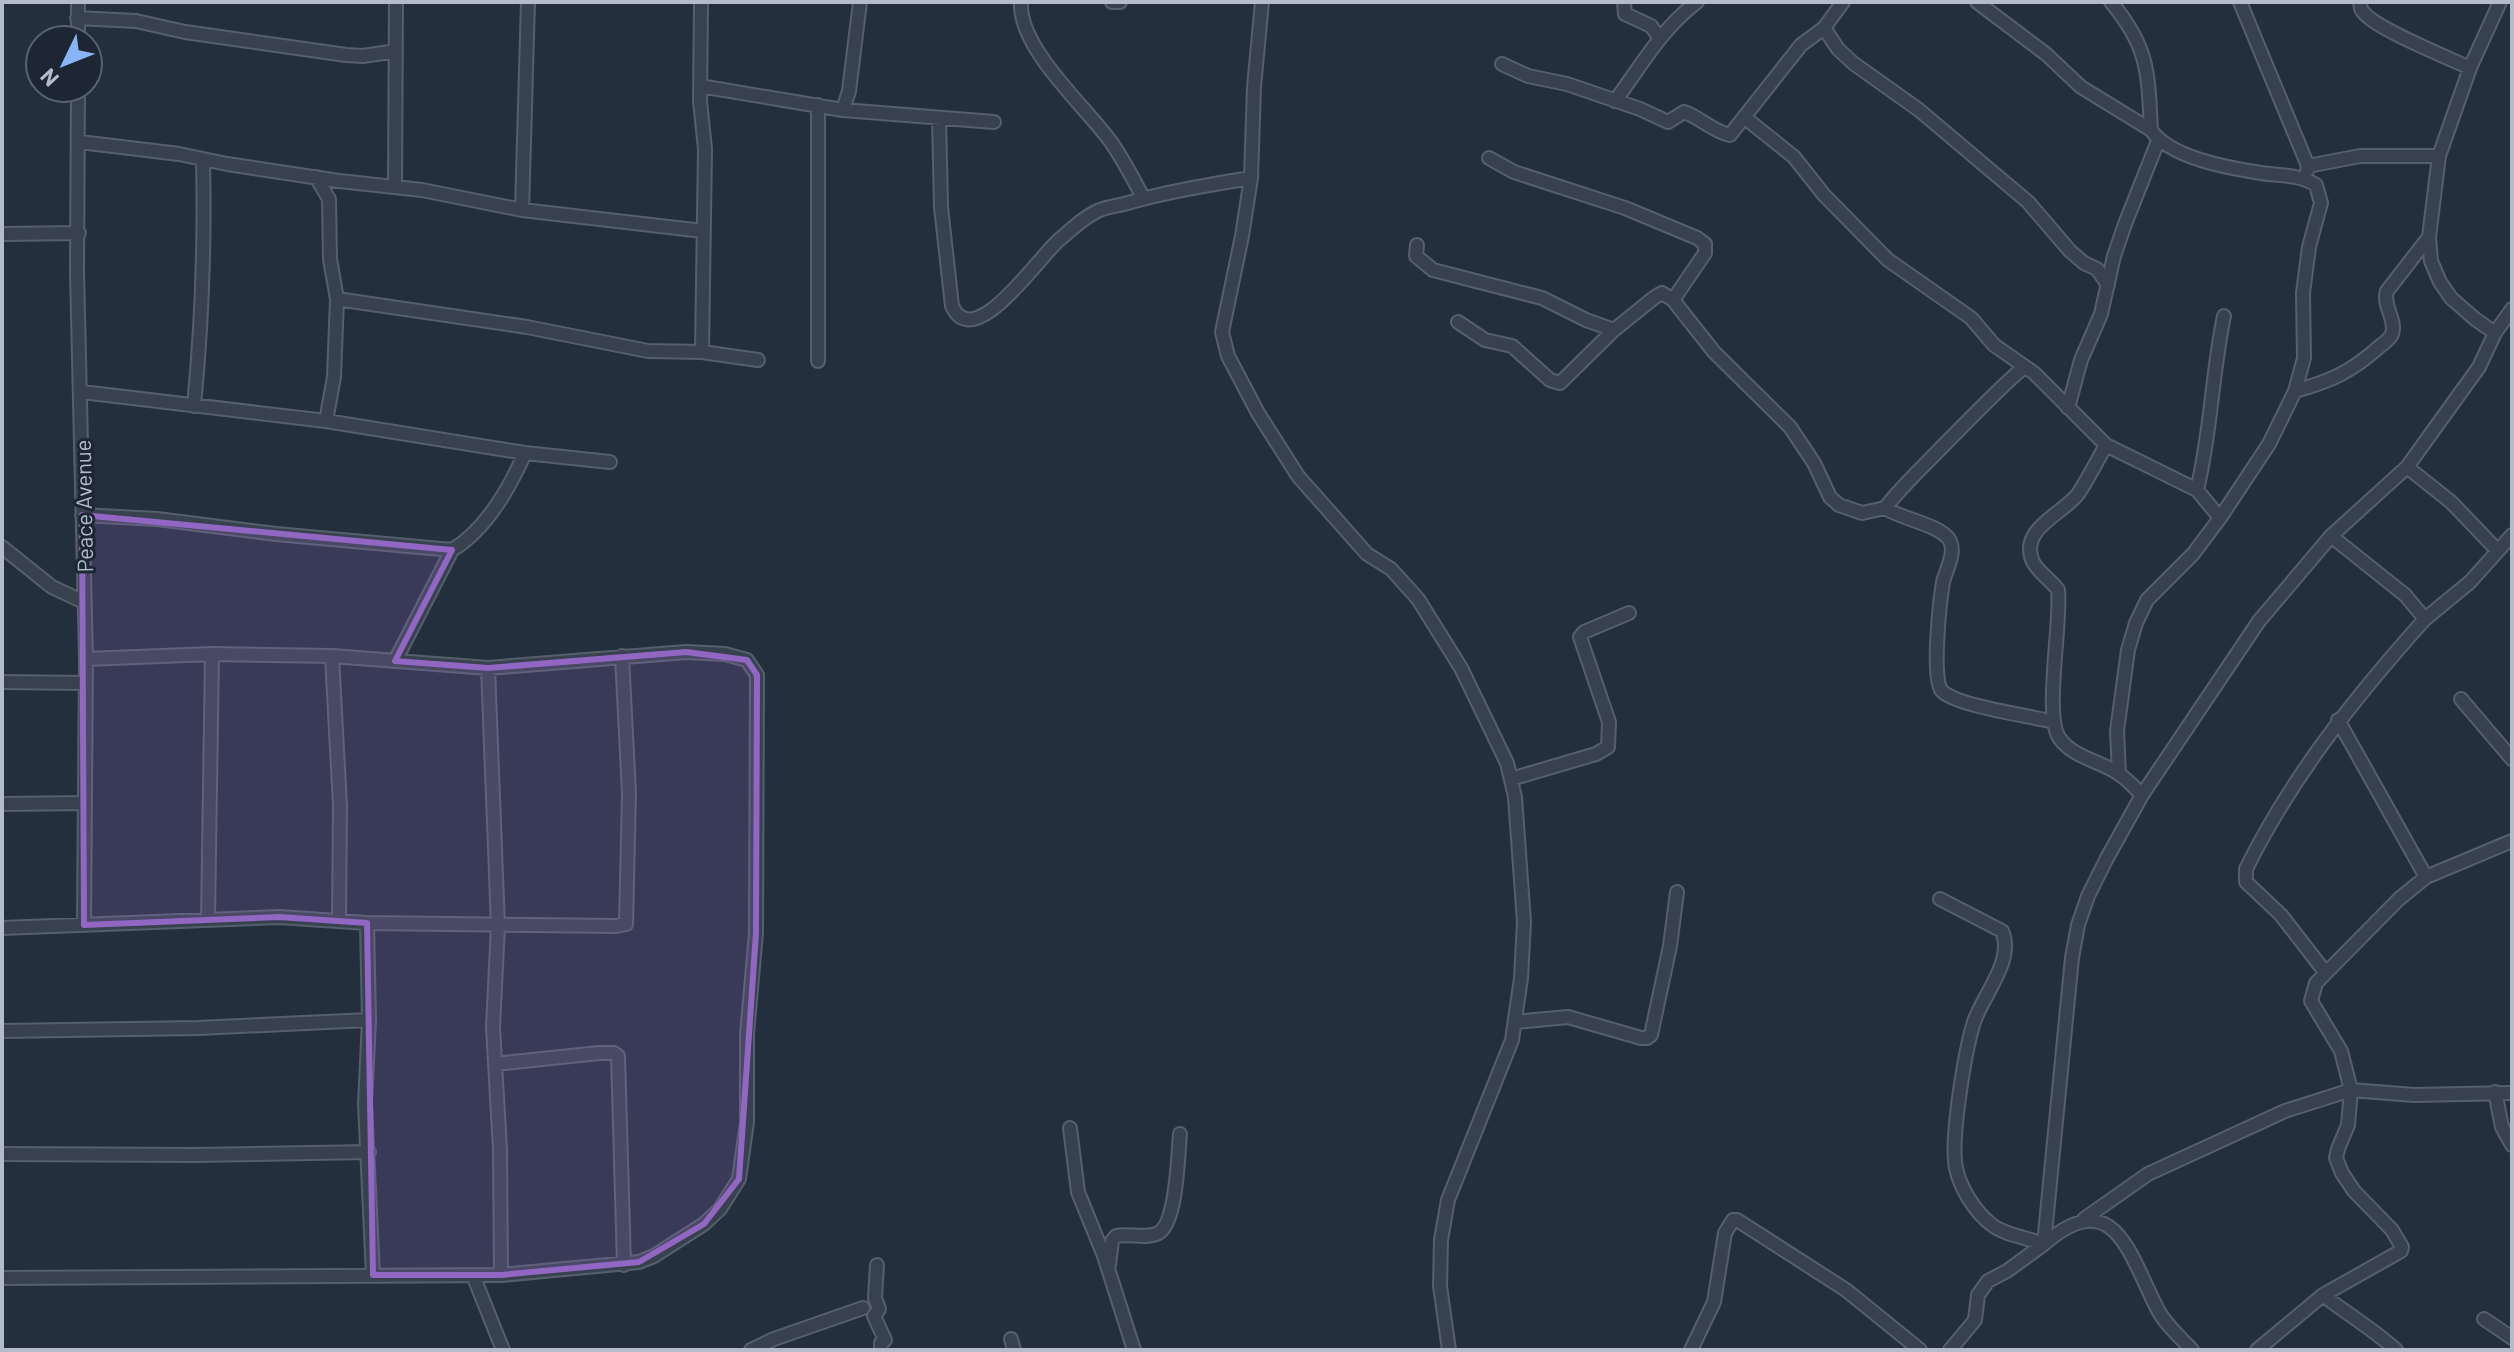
<svg xmlns="http://www.w3.org/2000/svg" width="2514" height="1352" font-family="Barlow,sans-serif">
<style>
.lines{fill:none;stroke-linecap:round;stroke-linejoin:round}
.minor-casing{stroke:#565f6c;stroke-width:16}
.minor{stroke:#38414e;stroke-width:12}
.marked{fill:#9266c3;fill-opacity:0.2;stroke:#9266c3;stroke-width:6;stroke-linejoin:round}
.labels{text-anchor:middle;dominant-baseline:central;stroke-width:6;stroke-linejoin:round;paint-order:stroke}
.street-label{font-size:22px;fill:#b4bcc9;stroke:#1d2633}
</style>
<rect width="100%" height="100%" fill="#242f3e"/>
<g class="lines">
<g class="minor-casing">
<path id="minor" d="M78 2V40
M701 2 700 101 705 149 702 352
M1021 2C1018 48 1086 107 1111 142 1123 159 1133 179 1143 197
M1112 2H1120
M1262 2 1254 87 1251 178 1242 236 1222 332 1228 356 1258 413 1298 476 1367 554 1391 569 1418 599 1461 668 1507 763 1515 797 1524 922 1521 978 1512 1040 1448 1200 1441 1240 1440 1286 1449 1350
M1624 2 1625 14 1651 26 1659 37
M1977 2 2046 54 2081 87 2151 130C2170 158 2229 168 2261 173 2280 176 2299 174 2316 185L2321 203 2309 247 2303 293 2304 358 2295 391 2269 444 2220 518 2193 554 2147 600 2136 623 2128 650 2117 731 2119 773
M2111 2C2149 48 2148 72 2151 130
M2240 2 2308 166
M2360 2C2361 9 2360 9 2365 14 2379 30 2447 57 2470 68
M77 18 136 21 185 32 346 55 363 56 396 51
M1824 28 1843 2
M1502 64 1528 76 1567 84 1640 109 1668 122 1684 112C1701 118 1714 132 1730 135L1801 45 1824 28 1838 49 1853 63 1919 110 2028 202 2070 251 2084 263 2097 269 2108 285
M700 86 843 110 994 122
M78 88 77 272 86 659 84 925
M1615 101C1641 66 1662 28 1697 2
M818 105V361
M843 110 849 91 860 2
M1744 117 1794 157 1824 195 1888 260 1971 318 1994 345 2034 373 2106 445 2197 490 2220 518
M939 118 941 207 952 306C974 355 1040 255 1060 239 1072 229 1085 216 1100 210 1107 207 1116 206 1124 204 1165 192 1208 185 1251 178
M80 142 179 154 227 164 339 181 422 190 522 210 703 231
M1489 158 1514 172 1625 208 1697 238 1705 244V253L1673 300
M2307 171 2308 166 2360 156H2439
M316 177 329 199 330 259 337 299 334 377 326 421
M395 187 396 2
M522 210 528 2
M2 234 79 233
M1417 245 1416 256 1433 270 1542 298 1586 320 1614 330
M337 299 527 327 648 351 702 352 758 360
M1458 322 1485 340 1512 346 1550 380 1560 383 1614 330 1655 297 1662 293 1673 300 1714 352 1790 427 1814 463 1830 497 1839 505 1862 513 1885 508C1901 519 1942 525 1950 541 1956 553 1946 570 1943 582 1940 600 1931 681 1942 691 1956 706 2031 716 2054 722
M2495 333 2475 319 2451 298 2440 282 2431 261 2429 237 2439 156 2470 68 2500 2
M2295 391C2331 381 2351 372 2379 347 2383 344 2390 339 2392 334 2397 320 2382 305 2387 291L2429 237
M82 392 326 421 525 453 610 462
M194 406C202 323 205 243 203 160
M2068 408 2081 360 2101 314 2114 256 2125 224 2158 141
M2106 445C2097 461 2088 479 2078 494 2063 514 2018 529 2033 562 2039 573 2051 580 2058 590 2062 621 2043 718 2060 739 2074 758 2101 761 2119 774 2127 779 2135 788 2142 795
M2407 467 2451 502 2498 551
M2197 490C2211 433 2212 373 2224 316
M1885 508C1902 486 1921 469 1940 449 1968 421 1994 393 2024 367
M82 515 157 519 276 534 452 550
M2 547 52 587 84 602
M2425 619 2470 582 2512 535
M332 656 340 806 339 921
M395 661 452 550C486 530 509 489 525 453
M488 668 498 926 493 1027 500 1150 501 1275
M2 682 86 683
M2461 699 2512 759
M2338 720 2426 877
M1511 779 1596 754 1608 747 1609 722 1580 637 1584 632 1629 613
M2 804 85 803
M1940 899 2002 931C2015 960 1983 995 1974 1022 1965 1050 1950 1141 1956 1168 1960 1188 1975 1212 1992 1225 2005 1235 2028 1238 2044 1244 2116 1182 2130 1258 2159 1312 2167 1326 2181 1338 2192 1350
M208 919 212 654
M367 923 369 1020 365 1104 373 1275
M2 928 279 917 367 923 616 926 626 924 629 793 622 656
M2325 972 2281 915 2246 882V869C2292 776 2356 696 2425 619L2405 595 2331 536
M1515 1022 1568 1017 1641 1038H1647L1651 1035 1670 946 1677 892
M2 1031 198 1028 369 1020
M495 1064 599 1053H614L618 1056 624 1265
M2495 1092 2502 1127 2512 1145
M1070 1128 1078 1192 1104 1256 1134 1350
M2 1154 194 1155 369 1152
M2084 1219 2148 1174 2285 1111 2351 1090 2414 1095 2512 1093
M877 1265 875 1298 879 1309 874 1316 885 1340 881 1343V1350
M1109 1265 1112 1241 1116 1236C1129 1233 1149 1240 1160 1232 1177 1219 1178 1155 1180 1134
M473 1275 503 1350
M2 1278 501 1275 639 1262 654 1256 704 1224 720 1209 739 1179 747 1122V1034L756 933 757 675 747 660 725 654 686 652 488 668 332 656 212 654 86 659
M2323 1295C2347 1314 2373 1329 2396 1350
M2484 1319 2512 1338
M1011 1339 1014 1350
M751 1350 774 1339 863 1308
M1691 1350 1714 1302 1725 1233 1733 1220H1737L1846 1290 1920 1350
M1950 1350 1975 1320 1978 1295 1988 1281 2007 1271 2044 1244 2072 958 2078 925 2088 896 2107 858 2142 795 2259 621 2331 536 2407 467 2479 367 2495 333 2512 309
M2257 1350 2323 1295 2401 1251 2402 1247 2392 1230 2354 1191 2342 1173 2336 1158 2338 1149 2348 1125 2351 1090 2341 1051 2311 1001 2316 983 2399 899 2426 877 2512 841"/>
</g>
<use href="#minor" class="minor"/>
</g>
<path class="marked" d="M82 515 452 550 395 661 488 668 686 652 747 660 757 675 756 933 739 1179 704 1224 639 1262 501 1275H373L367 923 279 917 84 925Z"/>
<g class="labels">
<g class="street-label">
<text transform="translate(83 506) rotate(-91)">Peace Avenue</text>
</g>
</g>
<rect width="2514" height="1352" fill="none" stroke="#b4bcc9" stroke-width="8"/>
<g transform="translate(64 64) rotate(227)"><circle r="38" fill="#1d2633" stroke="#59626f" stroke-width="2"/>
<path d="M0-6L14 30L0 20L-14 30Z" fill="#8ab4f8"/>
<text y="-12" font-size="22" font-weight="bold" text-anchor="middle" fill="#b4bcc9">N</text>
</g>
</svg>
